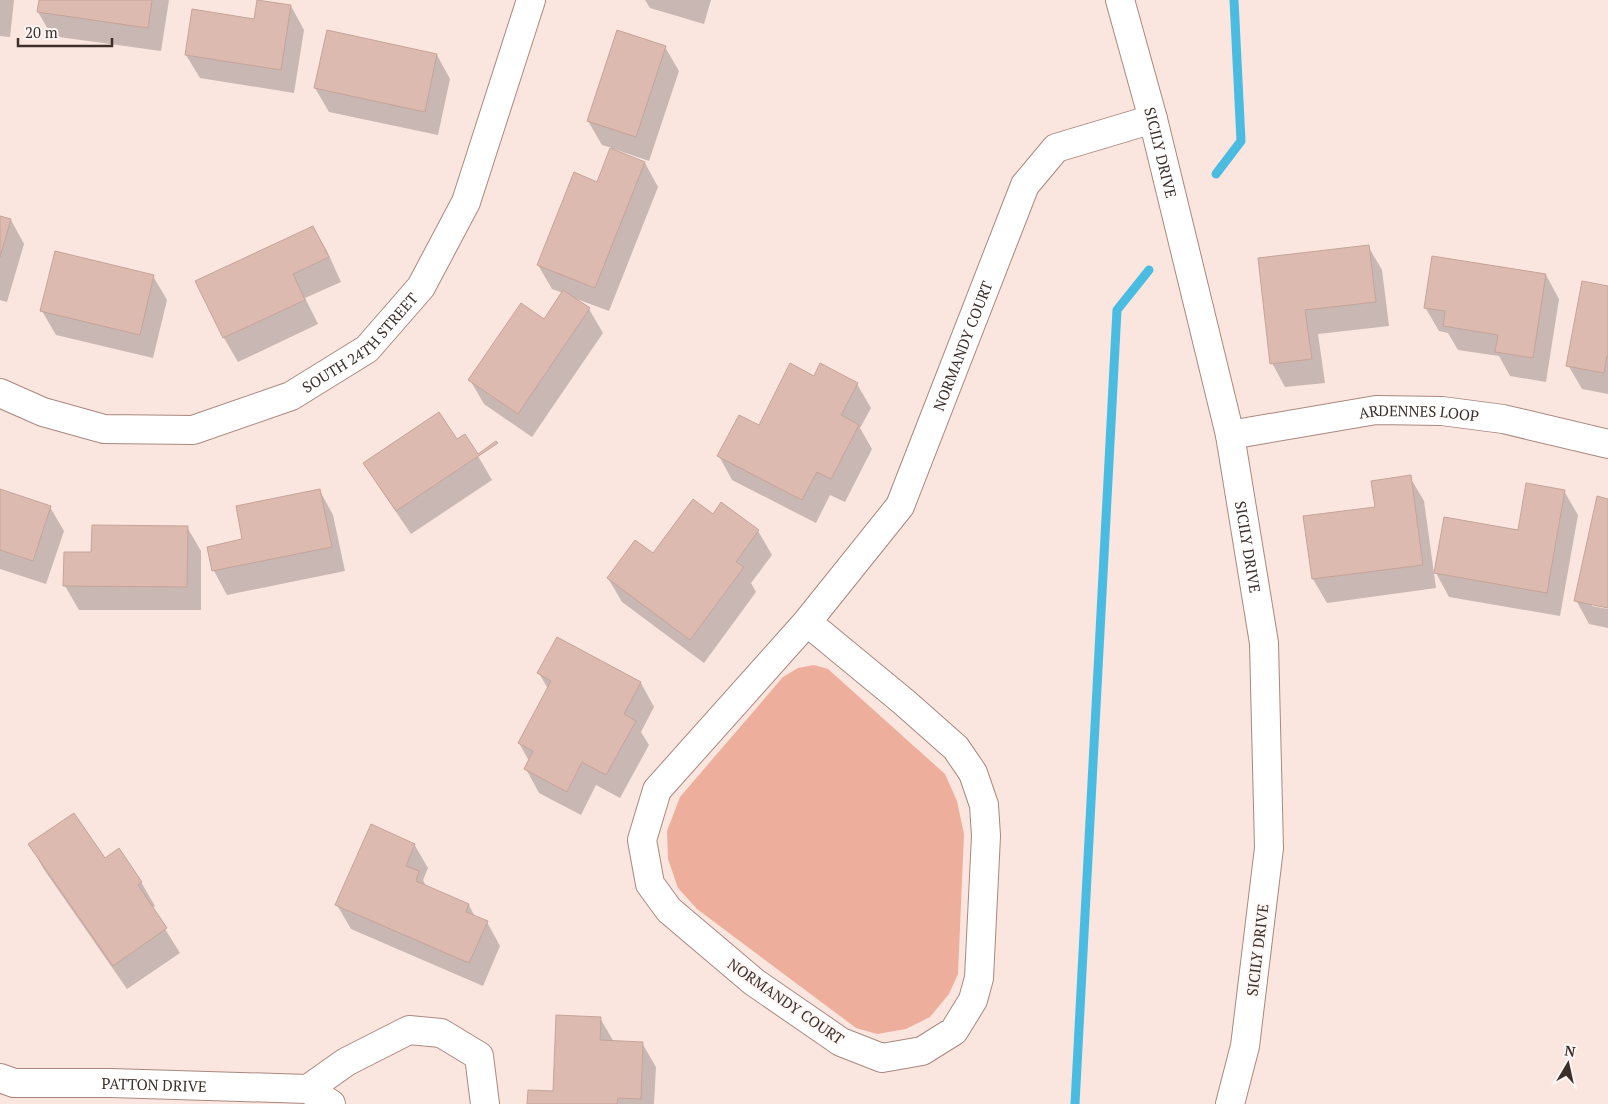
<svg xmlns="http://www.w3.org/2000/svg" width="1608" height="1104" font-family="'PT Serif',serif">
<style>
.green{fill:#edaf9c}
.shadow{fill:#0003}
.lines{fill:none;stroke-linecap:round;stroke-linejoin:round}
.stream{stroke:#4abce1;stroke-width:9}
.building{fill:#ddbab0;stroke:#c5a499}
.minor-casing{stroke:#a9887e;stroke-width:30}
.minor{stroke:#fff;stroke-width:28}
.labels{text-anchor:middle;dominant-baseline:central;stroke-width:4;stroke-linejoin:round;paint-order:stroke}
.street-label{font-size:15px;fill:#3d302b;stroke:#fef6f4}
</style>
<rect width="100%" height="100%" fill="#fbe5df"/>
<path class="green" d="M814 665 828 669 945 774 957 801 964 834 958 974 949 994 930 1017 906 1029 877 1034 856 1028 697 909 678 888 668 859 667 831 680 797 783 677 798 668Z"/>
<path class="shadow" d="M0 0H14L10 37 0 36Z
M40 0H169L161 51 52 36 38 12Z
M645 0H711L704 24 650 8Z
M291 6 304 30 294 93 200 78 186 55 255 21Z
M665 47 679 71 649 161 614 149 613 151 645 163 658 187 609 311 574 298 589 309 603 333 532 437 484 404 470 380 544 320 563 293 552 289 538 265 598 183 612 148 602 145 588 121Z
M437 55 450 79 438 135 329 112 315 88Z
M0 217 11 220 24 244 7 302 0 300Z
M313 227 327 251 341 282 305 298 318 324 238 362 224 338 197 282Z
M1368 246 1382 270 1389 326 1318 334 1325 383 1285 387 1272 363 1259 259Z
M1546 275 1559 299 1546 382 1510 376 1499 356 1458 350 1448 333 1439 331 1425 307Z
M153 276 167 300 153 358 56 335 42 311Z
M1608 287V394L1582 389 1568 365Z
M814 377 857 384 871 408 860 428 872 449 845 502 830 495 816 523 732 480 719 456 759 427Z
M457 440 478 456 492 480 411 534 379 487 365 463Z
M1410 477 1424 501 1436 588 1327 603 1313 579 1305 517 1376 508Z
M0 490 50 507 64 531 46 584 0 569Z
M320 491 333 515 345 571 227 595 214 571 209 548 244 540Z
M1564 491 1578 515 1560 616 1449 597 1436 573 1519 531Z
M1608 500V607L1592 603V606L1608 609V628L1589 624 1576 600Z
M722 503 758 531 772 555 751 583 756 592 704 663 622 602 608 578 653 555 713 515Z
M187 527 201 551V610H79L65 586 93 554Z
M539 673 641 683 654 707 641 732 649 745 620 798 596 785 581 815 539 793 526 769 529 761 519 743 548 689Z
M30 844 104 859 141 882 155 906 152 908 180 953 127 989 43 868Z
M414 844 428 868 423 880 427 888 469 905 475 917 487 922 500 946 483 986 351 929 337 905Z
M600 1018 614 1042 642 1043 656 1067 654 1104H528L554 1092Z"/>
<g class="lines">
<path class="stream" d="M1216 174 1241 141 1234 0
M1075 1104 1117 310 1149 270"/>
</g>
<path class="building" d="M39 0H152L148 28 37 12Z
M257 0 291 5 281 70 185 55 192 9 254 19Z
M327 30 437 54 425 112 314 88Z
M617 30 666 46 636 137 587 121Z
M610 148 645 162 595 288 537 265 574 172 597 182Z
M0 216 11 219 0 257Z
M313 226 329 257 293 274 305 300 223 338 195 281Z
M1369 245 1376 302 1305 310 1312 359 1270 364 1258 258Z
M55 251 154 275 140 335 40 311Z
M1432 256 1546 274 1533 358 1495 352 1498 335 1443 326 1445 311 1424 308Z
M1582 281 1608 286V357L1607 356 1604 373 1566 366Z
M563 290 590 308 518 414 468 380 521 303 544 319Z
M790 363 814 376 820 363 858 383 841 415 859 425 831 479 817 472 802 500 717 456 739 415 759 425Z
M439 412 457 439 465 434 478 454 496 441 498 443 396 511 363 463Z
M1411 475 1423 565 1312 579 1303 516 1375 507 1371 481Z
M1526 483 1565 490 1547 593 1434 573 1444 517 1518 530Z
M0 489 51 506 33 561 0 550Z
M320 489 332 547 212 571 207 547 242 539 236 506Z
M1597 496 1608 499V608L1574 601Z
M693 499 713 514 721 502 759 530 736 562 744 567 690 640 607 578 635 540 653 553Z
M92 525 188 526 187 587 63 586 64 552H91Z
M557 637 641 682 624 714 636 721 606 775 582 762 567 792 524 769 533 751 518 743 551 681 537 673Z
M74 813 105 858 119 848 142 882 138 885 167 928 113 966 28 844Z
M371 824 415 844 406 866 419 871 416 881 469 904 466 912 488 921 469 963 335 905Z
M556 1015 601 1017 600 1040 643 1042 641 1099 618 1098 617 1104H527L528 1090 553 1091Z"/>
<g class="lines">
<g class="minor-casing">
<g id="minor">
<path id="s1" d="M1120 0 1153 119 1230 435 1264 643 1269 848 1245 1046 1230 1104"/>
<path id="s2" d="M0 393 43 412 104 429 193 430 291 396 367 349 421 287 466 202 531 0"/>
<path id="s3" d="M1230 435 1376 410 1442 411 1503 419 1608 444"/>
<path id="s4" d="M807 622 904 702 956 748 973 773 984 805 986 836 979 978 973 1000 954 1031 922 1051 882 1058 841 1042 754 982 669 910 650 884 642 840 657 790 807 622 900 506 1025 185 1056 148 1153 119"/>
<path id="s5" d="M0 1078 14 1083H111L308 1089 331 1104"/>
<path d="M308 1089 346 1062 409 1030 441 1033 479 1056 485 1104"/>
</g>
</g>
<use href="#minor" class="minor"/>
</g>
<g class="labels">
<g class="street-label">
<text stroke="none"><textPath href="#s1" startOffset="158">SICILY DRIVE</textPath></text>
<text stroke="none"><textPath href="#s2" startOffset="391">SOUTH 24TH STREET</textPath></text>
<text stroke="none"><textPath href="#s4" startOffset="1506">NORMANDY COURT</textPath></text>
<text stroke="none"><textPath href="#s3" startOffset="191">ARDENNES LOOP</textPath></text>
<text stroke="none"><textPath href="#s1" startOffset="562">SICILY DRIVE</textPath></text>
<text transform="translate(1257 950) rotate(-83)">SICILY DRIVE</text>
<text transform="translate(786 1001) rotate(35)">NORMANDY COURT</text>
<text stroke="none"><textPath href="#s5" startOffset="155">PATTON DRIVE</textPath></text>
</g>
</g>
<g transform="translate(1568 1064) rotate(9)" stroke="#fef6f4" stroke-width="4" paint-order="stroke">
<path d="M0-4L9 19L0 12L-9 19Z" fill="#3d302b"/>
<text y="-8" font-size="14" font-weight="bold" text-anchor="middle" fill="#3d302b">N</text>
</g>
<path d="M18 38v8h94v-8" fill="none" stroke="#3d302b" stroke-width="2.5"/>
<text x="25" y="38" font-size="15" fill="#3d302b" stroke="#fef6f4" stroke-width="4" paint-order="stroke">20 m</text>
</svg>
